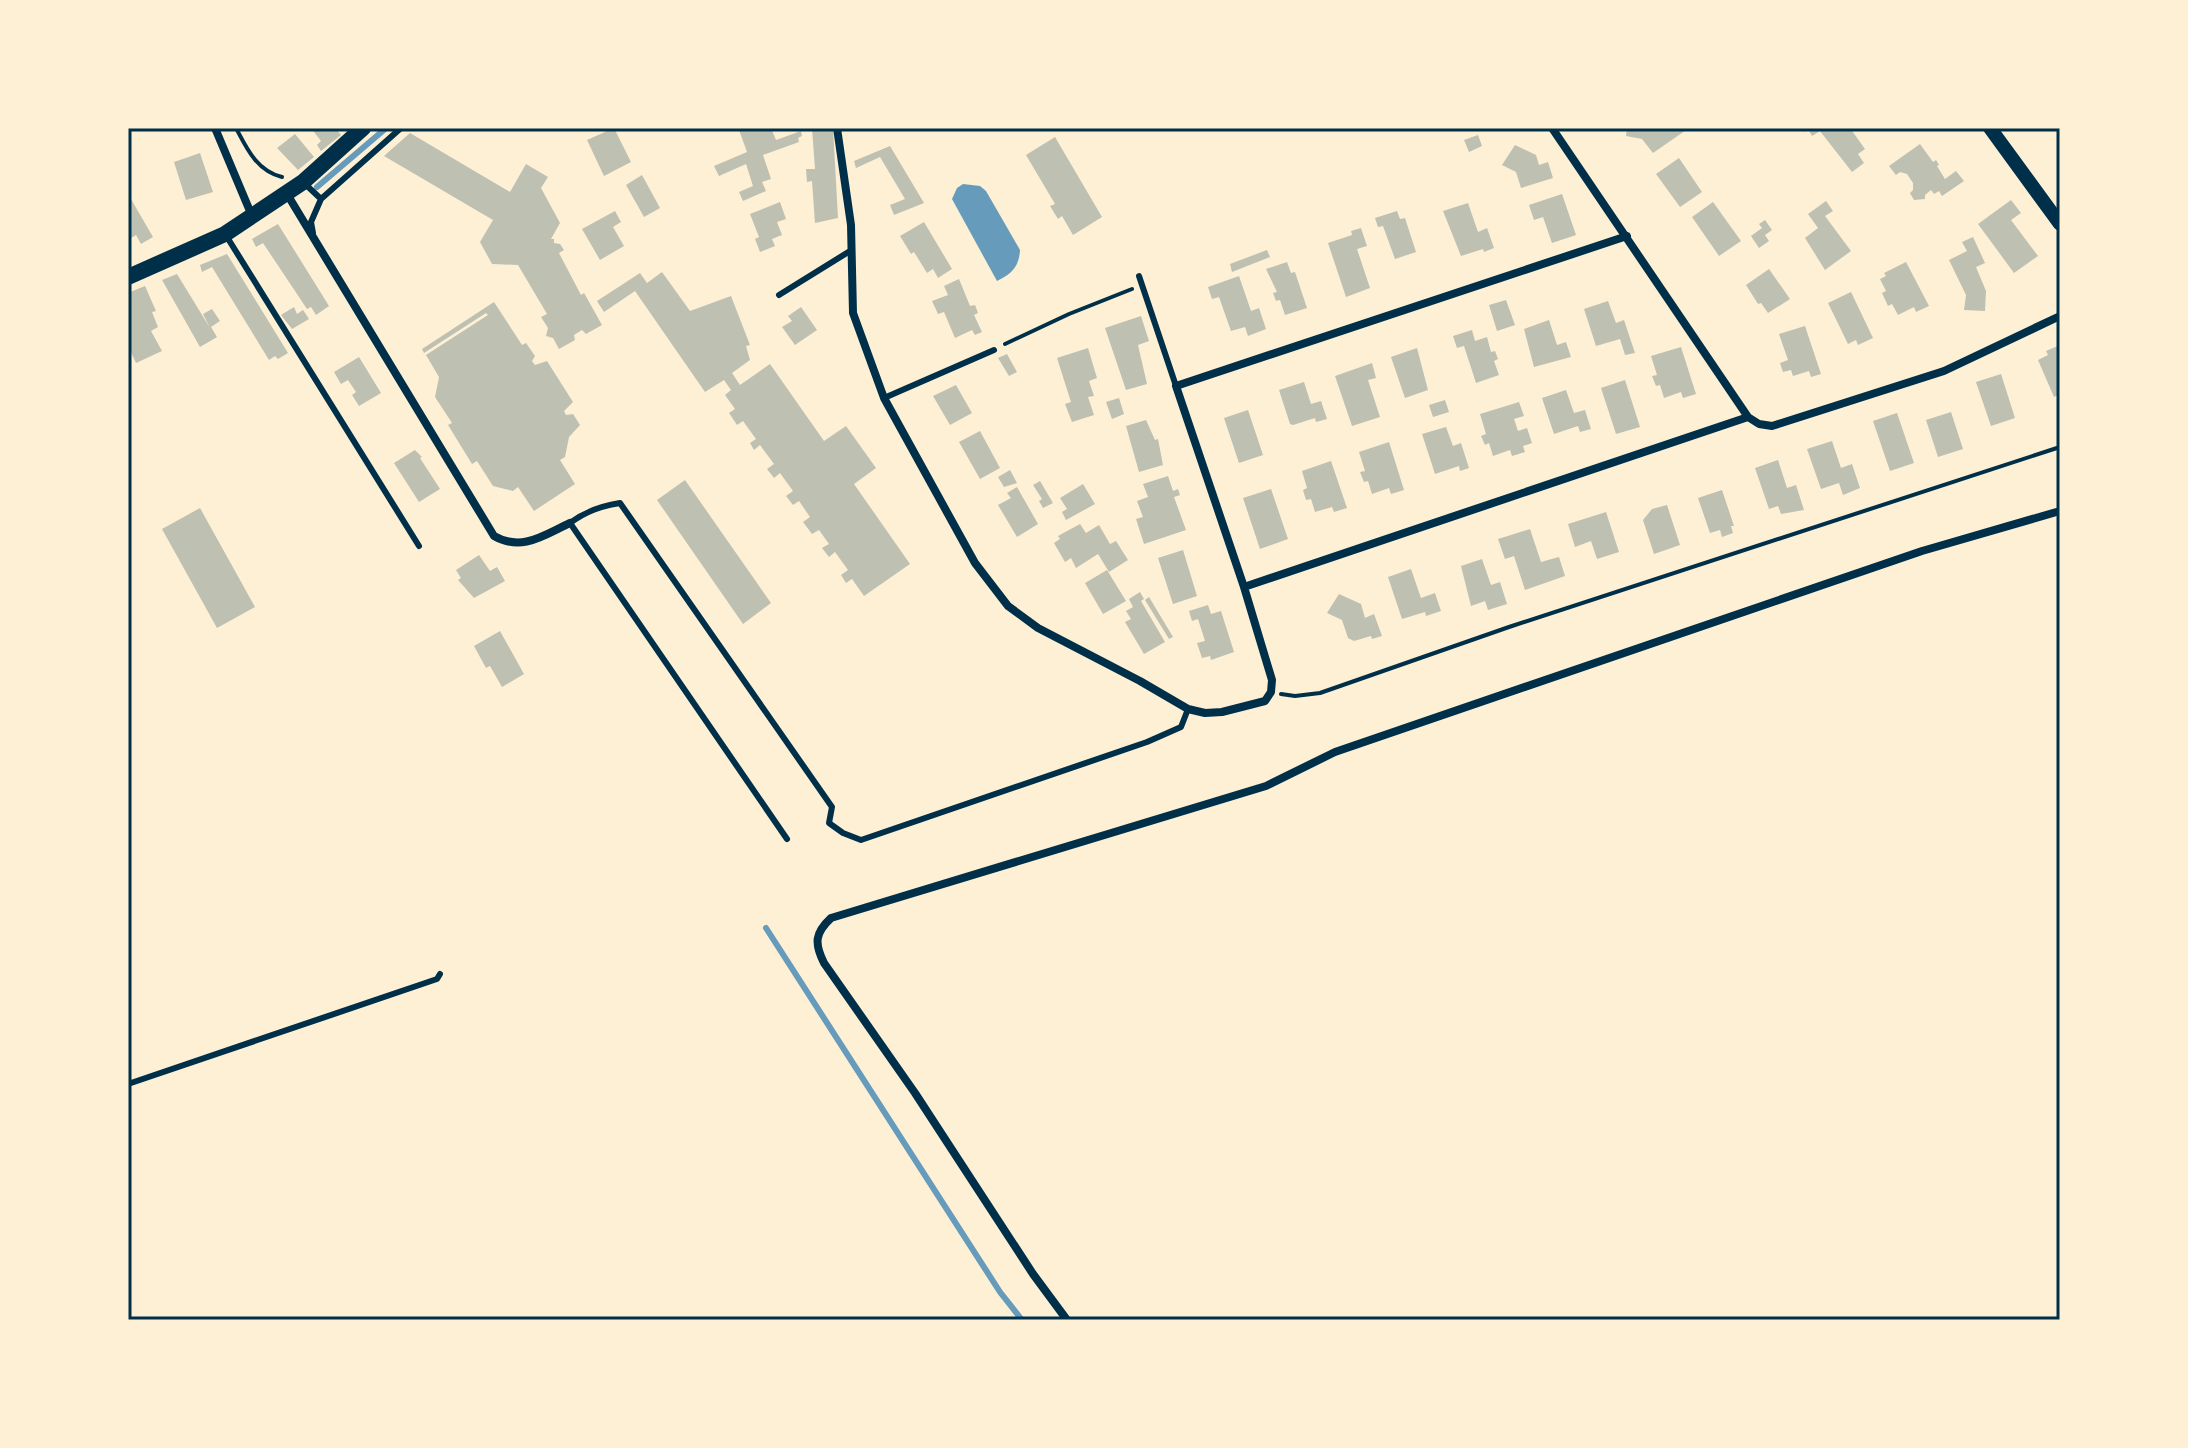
<svg xmlns="http://www.w3.org/2000/svg" width="2188" height="1448" font-family="'Golos Text',sans-serif">
<style>
.water{fill:#669bbc}
.lines{fill:none;stroke-linecap:round;stroke-linejoin:round}
.stream{stroke:#669bbc;stroke-width:6}
.building{fill:#bec0b2}
.path{stroke:#003049;stroke-width:4}
.service{stroke:#003049;stroke-width:6}
.minor{stroke:#003049;stroke-width:8}
.tertiary{stroke:#003049;stroke-width:14}
.secondary{stroke:#003049;stroke-width:16}
.neatline{fill:none;stroke:#003049;stroke-width:3}
</style>
<rect width="100%" height="100%" fill="#fdf0d5"/>
<path class="water" d="M963 184 980 186 986 191 1020 250C1019 267 1011 274 997 281L952 199 957 188Z"/>
<g class="lines">
<path class="stream" d="M317 187 385 129
M766 928 1000 1292 1022 1320"/>
</g>
<path class="building" d="M311 128H335L341 135 321 151 317 145 321 141Z
M614 128 631 162 604 176 587 140Z
M744 128H771L776 140 801 131 802 136 798 138 799 142 763 155 771 179 762 182 766 191 743 201 739 192 753 186 746 164 719 176 714 166 747 152 739 130Z
M812 128H833L838 218 815 223 812 181 807 182 806 169H815Z
M1627 128H1689L1653 153 1642 139 1626 136Z
M1801 128H1850L1865 149 1858 154 1864 163 1852 172 1820 131 1812 136 1808 129 1803 132Z
M410 133 510 192 526 164 548 177 541 188 560 223 551 239H554V243L560 244 564 250 559 253 581 295 584 293 602 325 586 334 582 330 574 335 575 340 559 349 553 338 546 336 548 328 541 317 547 314 518 265 492 264 480 242 493 220 384 156Z
M295 134 314 157 298 170 277 148Z
M1478 135 1482 146 1469 152 1464 140Z
M1055 137 1102 217 1073 235 1062 216 1058 219 1050 206 1055 204 1026 155Z
M1920 144 1933 162 1936 160 1939 165 1937 166 1945 179 1956 171 1964 181 1942 196 1939 191 1934 194 1931 190 1925 195V199L1914 200 1910 193 1913 190V183L1907 174 1900 172 1896 175 1889 166Z
M1515 145 1536 155 1539 165 1548 162 1553 178 1521 188 1516 172 1502 165Z
M890 146 924 203 894 215 890 205 905 199 880 157 856 168 854 161Z
M200 153 213 192 186 200 174 162Z
M1679 158 1702 192 1680 207 1656 174Z
M642 175 660 208 644 217 626 185Z
M128 194 153 237 141 244 136 235 131 238 128 232Z
M1562 194 1576 235 1552 243 1543 217 1534 220 1529 205Z
M2011 200 2021 213 2011 220 2038 256 2014 273 1978 224Z
M1826 201 1833 211 1825 216 1851 251 1825 270 1805 238 1818 228 1808 214Z
M780 202 786 219 777 222 782 235 772 239 775 246 760 252 755 239 759 237 750 214Z
M1713 202 1741 241 1719 256 1692 217Z
M1468 203 1478 232 1487 228 1494 248 1484 252 1483 249 1461 256 1443 211Z
M615 211 621 222 613 227 624 246 600 260 582 229Z
M1397 211 1400 219 1405 218 1416 252 1395 259 1383 226 1378 227 1375 218Z
M1765 220 1772 230 1765 235 1769 241 1759 248 1751 236 1762 228 1759 224Z
M924 222 952 269 938 278 933 269 927 273 914 252 911 254 900 236Z
M278 224 329 306 316 315 311 307 307 309 263 243 256 247 252 239Z
M1361 228 1367 246 1357 249 1370 288 1346 297 1328 243 1352 235 1351 231Z
M1973 237 1985 263 1976 267 1986 291 1985 311 1964 310 1966 295 1949 260 1967 251 1962 242Z
M1267 250 1270 257 1232 272 1230 264Z
M227 254 288 353 278 359 275 356 269 360 212 267 202 272 200 265Z
M1287 262 1291 273 1295 272 1307 308 1285 315 1280 300 1276 301 1273 293 1277 292 1266 269Z
M1906 262 1929 306 1916 312 1914 307 1898 315 1892 304 1888 306 1882 293 1886 291 1880 279 1886 276 1884 273Z
M1769 269 1790 299 1768 313 1761 303 1758 304 1746 285Z
M662 272 690 311 731 296 750 345 746 346 750 360 732 373 740 385 770 364 824 441 846 426 876 468 854 484 910 564 864 596 852 579 846 583 841 575 848 570 835 552 829 557 822 548 829 544 819 530 812 534 803 522 810 517 799 501 793 505 786 496 793 491 780 473 774 478 767 469 774 464 760 445 754 450 750 443 756 439 743 421 737 425 729 413 735 409 725 395 731 390 724 380 705 392 635 291 604 312 597 301 640 273 647 283Z
M177 274 210 328 203 314 212 309 220 321 211 327 217 337 200 347 162 280Z
M1239 276 1251 311 1259 308 1266 329 1248 336 1245 327 1231 331 1219 297 1212 299 1208 287Z
M959 279 970 306 975 305 978 313 974 315 982 332 975 335 972 330 955 338 944 312 938 314 932 301 948 295 944 286Z
M145 286 156 311 152 312 158 327 151 331 162 351 136 363 130 350 128 351V293Z
M1851 292 1873 338 1858 345 1856 340 1848 344 1828 303Z
M1506 300 1515 325 1497 331 1489 305Z
M1608 301 1616 323 1624 320 1635 353 1625 355 1620 339 1596 346 1584 309Z
M494 302 522 345 526 343 535 356 532 361 535 365 547 361 573 402 564 411 566 415 573 414 580 425 569 437 565 457 560 460 575 484 534 511 518 487 513 491 493 486 477 461 472 464 448 425 452 423 435 397 439 377 426 355 488 315 486 313 424 353 422 349Z
M294 307 297 314 303 310 309 319 292 329 281 315Z
M801 307 817 330 795 345 782 327 792 321 788 316Z
M1141 316 1149 341 1138 345 1147 384 1126 390 1105 328Z
M1549 320 1557 345 1566 342 1571 357 1534 367 1524 329Z
M1805 326 1821 374 1811 377 1809 371 1793 376 1791 370 1783 372 1780 363 1788 360 1779 334Z
M1472 330 1475 341 1487 337 1491 352 1495 351 1498 359 1494 361 1499 375 1476 383 1464 346 1457 348 1453 336Z
M2060 345V394L2054 397 2038 360 2048 355 2046 351Z
M1681 347 1696 394 1683 398 1681 392 1664 398 1660 385 1656 386 1652 376 1657 375 1651 356Z
M1088 348 1097 378 1089 381 1094 396 1088 397 1094 415 1072 422 1065 404 1071 402 1057 358Z
M1417 348 1428 390 1405 398 1391 357Z
M1007 354 1017 372 1009 376 998 358Z
M359 357 381 393 359 406 352 395 356 392 348 380 341 384 334 372Z
M1372 363 1376 378 1368 380 1380 417 1352 426 1335 376Z
M2001 374 2015 418 1991 426 1976 382Z
M1625 380 1640 427 1616 434 1601 388Z
M1304 382 1311 404 1321 401 1327 419 1316 422 1315 418 1293 425 1290 424 1279 390Z
M956 385 972 413 950 425 933 396Z
M1566 390 1574 413 1585 410 1591 429 1580 432 1578 426 1554 434 1542 398Z
M1119 398 1124 414 1112 419 1106 402Z
M1445 400 1449 412 1433 417 1429 405Z
M1519 402 1524 416 1514 419 1518 431 1527 428 1532 443 1523 446 1525 452 1512 456 1510 450 1493 456 1489 443 1485 445 1481 436 1486 434 1480 414Z
M1248 410 1263 455 1239 463 1224 418Z
M1951 412 1963 449 1938 457 1926 420Z
M1897 413 1914 463 1890 471 1873 421Z
M1146 420 1155 440 1158 439 1163 465 1139 472 1126 426Z
M1446 427 1453 446 1461 443 1469 468 1460 471 1459 466 1435 474 1422 434Z
M980 431 1000 468 980 479 959 442Z
M1832 441 1841 468 1852 464 1860 488 1843 495 1839 483 1821 489 1807 449Z
M1389 442 1404 490 1391 494 1389 488 1372 494 1368 481 1364 482 1360 472 1365 471 1359 452Z
M415 450 422 457 420 458 440 489 419 502 394 463Z
M1778 460 1787 488 1796 485 1804 510 1781 514 1778 506 1769 509 1755 468Z
M1331 461 1347 508 1334 512 1332 507 1315 512 1311 499 1306 500 1303 490 1307 488 1302 471Z
M1010 470 1017 483 1004 487 998 477Z
M1168 476 1173 491 1178 489 1180 495 1174 497 1186 530 1144 544 1136 519 1143 517 1137 501 1148 497 1143 484Z
M685 480 771 603 743 624 657 500Z
M1040 481 1053 503 1043 508 1039 501 1042 499 1033 485Z
M1083 484 1095 504 1066 520 1062 512 1067 509 1060 498Z
M1017 487 1038 524 1017 537 998 505 1011 498 1007 493Z
M1271 489 1288 539 1260 549 1243 498Z
M1722 490 1734 526H1731L1733 533 1722 537 1720 530 1710 533 1698 498Z
M1667 505 1680 545 1654 554 1643 520 1652 509Z
M200 508 255 607 217 628 162 529Z
M1606 512 1619 552 1597 559 1591 541 1575 547 1568 524Z
M1080 524 1086 533 1099 525 1110 544 1116 541 1128 560 1109 572 1098 554 1076 568 1071 558 1065 562 1054 543 1060 539 1058 536Z
M1530 529 1541 562 1559 557 1565 576 1525 590 1514 556 1505 559 1498 539Z
M1183 550 1197 596 1173 604 1158 558Z
M479 555 490 571 497 567 505 581 474 598 458 580 461 578 456 570Z
M1482 559 1491 585 1500 582 1507 604 1488 610 1485 601 1471 606 1461 566Z
M1411 569 1421 598 1435 593 1441 611 1426 616 1425 612 1402 619 1388 577Z
M1107 570 1126 601 1103 614 1085 583Z
M1140 592 1144 599 1141 601 1165 642 1144 654 1125 622 1131 619 1126 611 1133 607 1129 599Z
M1339 594 1361 604 1365 618 1374 614 1382 636 1372 639 1371 636 1354 641 1348 638 1342 620 1327 613Z
M1149 597 1173 637 1169 639 1145 600Z
M1208 605 1211 614 1221 611 1234 652 1211 660 1210 656 1202 658 1197 643 1205 641 1198 619 1192 621 1189 611Z
M500 631 524 674 502 687 490 666 486 668 474 646Z"/>
<g class="lines">
<path class="path" d="M236 128C247 149 257 171 282 177
M1005 344 1069 314 1132 289
M1281 694 1295 696 1320 693 1509 627 2060 447"/>
<path class="service" d="M303 182 321 199
M313 233 311 222 321 199 401 128
M227 237 419 546
M1139 276 1176 386
M779 295 850 251
M884 398 994 350
M787 839 570 523C586 511 601 506 620 503L832 807 829 823 843 833 861 840 1147 742 1181 727 1188 709
M128 1084 437 979 440 974"/>
<path class="minor" d="M215 128 252 216
M837 128 851 225 853 313 884 398 975 563 1008 606 1038 628 1140 681 1188 709 1205 713 1222 712 1265 701 1271 692 1272 680 1244 587 1176 386 1627 236
M1552 128 1748 417
M287 194 494 536C522 552 544 535 570 523
M1244 587 1748 417 1759 424 1772 426 1944 371 2060 316
M1067 1320 1033 1274 915 1093 824 963C814 943 815 933 831 918L1266 786 1335 752 1922 551 2060 511"/>
<path class="tertiary" d="M1990 128 2060 224"/>
<path class="secondary" d="M128 277 225 234 303 182 363 128"/>
</g>
<rect width="2188" height="1448" fill="none" stroke="#fdf0d5" stroke-width="260"/>
<rect x="130" y="130" width="1928" height="1188" class="neatline"/>
</svg>
